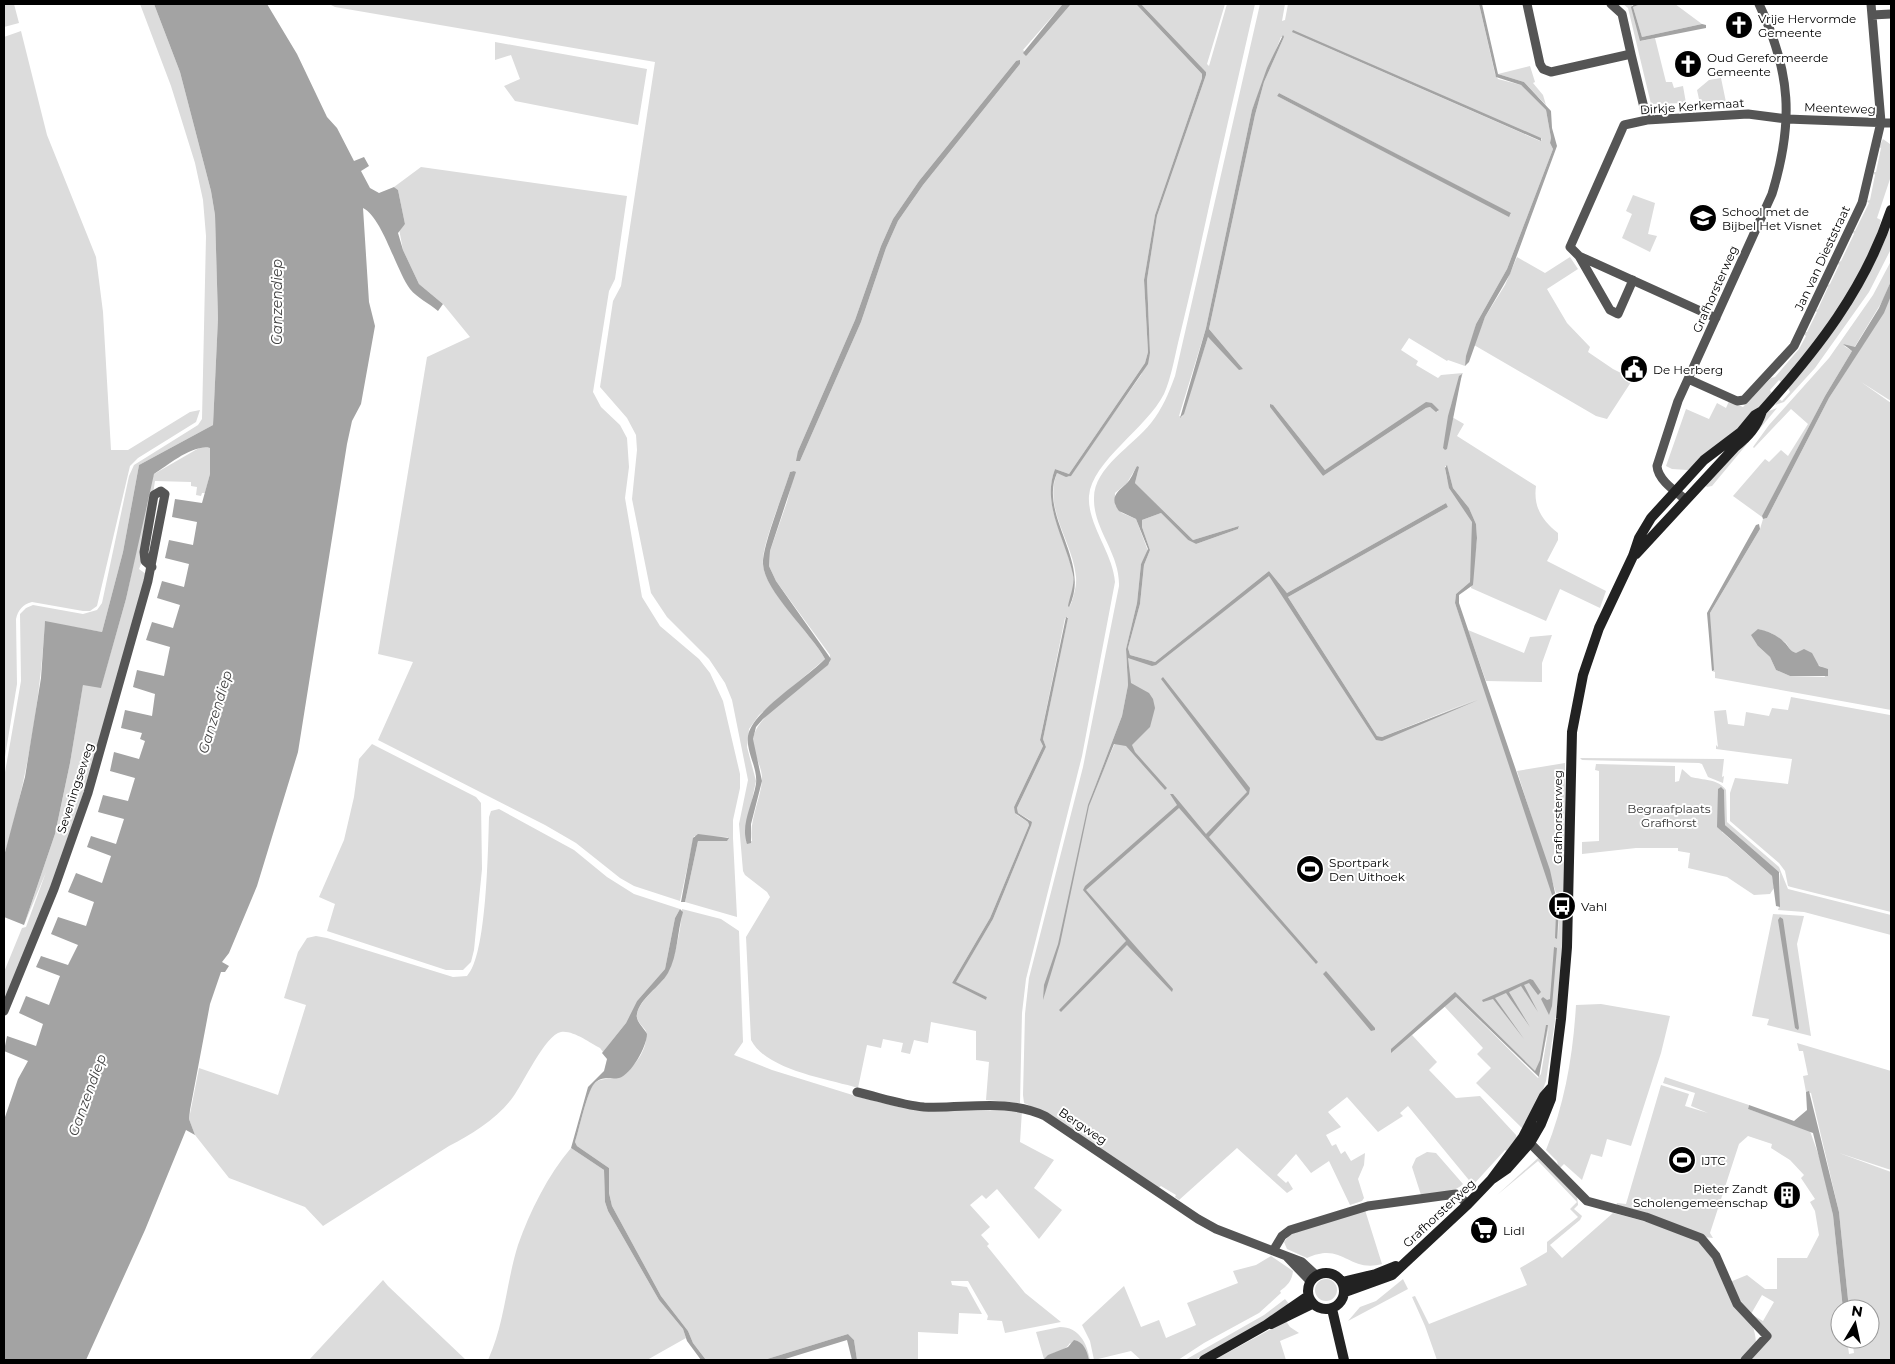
<svg xmlns="http://www.w3.org/2000/svg" width="1895" height="1364" font-family="Montserrat,sans-serif">
<style>
.green{fill:#dcdcdc;fill-rule:evenodd}
.water{fill:#a3a3a3}
.lines{fill:none;stroke-linecap:round;stroke-linejoin:round}
.street{stroke:#555;stroke-width:9}
.secondary{stroke:#222;stroke-width:10}
.labels{text-anchor:middle;dominant-baseline:central;stroke-width:4;stroke-linejoin:round;paint-order:stroke}
.poi-label{font-size:12px;fill:#000;stroke:#fff;text-anchor:start}
.street-label{font-size:12px;fill:#000;stroke:#fff}
.park-label{font-size:12px;fill:#333;stroke:#fff}
.water-label{font-size:14px;font-style:italic;fill:#444;stroke:#fff}
</style>
<rect width="100%" height="100%" fill="#fff"/>
<path class="green" d="M4 4H14L19 23 4 27Z
M140 4H154L180 72 211 191 215 215 218 318 213 425 139 465 123 552 102 632 45 622C40 701 27 780 4 856V778L21 681 20 614 26 608 33 605 83 614 97 610 102 603 129 476 134 465 198 425 202 419 206 236 203 200 195 163 171 86Z
M329 4H1063L1023 50 1028 54 1071 4H1136L1202 74V78L1155 215 1144 280 1148 352 1145 363 1069 474 1055 469C1041 506 1067 540 1073 575 1075 585 1072 597 1070 607 1073 598 1077 586 1076 577 1073 542 1043 509 1057 473L1069 477 1141 375 1150 353 1147 280 1157 216 1206 75V72L1141 4H1225L1207 64 1209 66 1227 4H1255C1237 84 1218 163 1201 243 1194 277 1186 310 1178 343 1174 360 1171 378 1164 394 1147 428 1092 461 1089 496 1087 524 1113 553 1115 582L1082 756 1026 979 1022 1013 1020 1103 986 1100 989 1062 976 1060V1031L931 1022 928 1043 914 1040 910 1054 901 1052 903 1043 883 1039 881 1048 867 1045 858 1088C828 1079 766 1070 751 1040L746 937 770 897 767 892 745 875 743 871 739 824 748 780 732 700 725 683 709 659 667 617 651 593 632 499 637 450 636 435 627 418 600 387 613 301 621 286 655 62 335 7ZM1016 61 1020 64 923 185 898 221 886 248 861 322 800 461 798 451 855 320 881 246 893 219 919 181ZM795 471 787 502 770 551 769 566 776 581 830 655V662C812 683 755 713 753 740 752 754 763 766 762 781 760 801 749 820 752 841L746 842 745 833 756 781 747 747 749 729 759 715 825 659C812 634 764 590 763 564 761 546 784 493 790 472ZM1068 617 1043 739 1046 747 1017 808 1018 813 1030 820 1031 826 993 919 955 983 987 997 986 1000 952 983 990 918 1029 825 1028 822 1017 815 1014 807 1043 746 1040 740 1065 618Z
M1260 4H1285L1282 21 1285 20 1288 4H1479L1495 74 1498 79 1521 85 1546 110 1551 138 1550 143 1553 149 1507 269 1476 324 1465 366 1448 360 1447 361 1409 338 1401 350 1418 361 1416 365 1438 378 1441 375 1463 373 1451 405 1443 450 1452 417 1464 424 1457 436 1536 486C1533 508 1543 521 1558 533V540L1547 561 1606 591 1600 608 1560 589 1546 621 1471 588 1477 539 1476 524 1469 508 1453 488 1447 466H1445C1447 495 1464 498 1472 520 1478 538 1471 564 1470 582L1456 594 1455 603 1487 697 1490 696 1557 902 1558 938 1559 911 1556 893 1517 771 1565 763V910L1557 1008 1546 1081 1540 1098 1524 1130 1476 1083 1491 1068 1477 1054 1483 1048 1444 1006 1456 997 1538 1078 1541 1074 1549 1026 1538 1075 1455 994 1393 1053 1412 1035 1437 1062 1429 1070 1456 1098 1480 1096 1516 1135 1517 1139 1508 1152 1505 1150 1473 1185 1408 1106 1400 1113 1403 1116 1378 1132 1347 1097 1328 1112 1341 1127 1326 1135 1332 1146 1336 1144 1341 1154 1345 1151 1351 1161 1365 1153 1364 1165 1358 1179 1364 1198 1362 1201 1350 1205 1329 1161 1311 1173 1296 1154 1277 1175 1286 1183 1288 1181 1293 1189 1287 1193 1237 1148 1179 1200 1175 1197 1176 1195 1161 1186 1158 1188 1054 1117 1024 1103 1023 1095 1025 1014 1029 978 1083 767 1119 586C1120 553 1093 529 1094 498 1094 467 1133 446 1151 423 1162 409 1169 393 1175 376ZM1292 32 1542 139 1540 141ZM1281 37H1284L1264 82 1255 115 1209 329 1243 369 1208 337 1182 417 1179 416 1206 328 1252 110ZM1279 93 1510 213 1511 214 1509 216 1277 96ZM1432 403 1438 412 1430 407 1426 408 1323 476 1273 405 1325 470ZM1137 466 1138 471 1135 483 1193 540 1239 526 1238 529 1196 544 1188 540 1161 513 1142 520V527L1150 550 1144 565 1140 604 1128 648 1130 655 1155 662 1269 571 1287 593 1446 503 1448 507 1288 597 1377 736 1382 737 1477 699 1380 739 1375 737 1269 573 1155 664 1127 656 1130 709 1090 800 1122 716 1128 685 1126 649 1137 603 1141 564 1148 551 1136 519 1122 513 1115 505V493L1127 483Z
M1623 4H1635L1632 5 1641 41 1655 38 1666 82H1672L1674 88 1683 86 1686 103 1651 104 1628 8Z
M1641 4H1675L1702 24 1642 37 1633 7Z
M21 31 47 135 96 257 103 312 111 450H128L190 412 200 410 196 422 138 458 130 466 97 606 90 611H83L32 602C23 604 18 610 16 619L17 684 4 763V37Z
M495 42 647 69 638 125 515 101 504 86 520 79 511 55 495 60Z
M1530 66 1535 82 1533 83 1543 95 1546 105 1524 82 1498 74Z
M1721 78 1727 107 1701 108 1697 90 1709 80Z
M1883 139 1890 144 1891 141V176L1877 218 1881 220C1869 277 1818 338 1782 383L1779 380 1770 390 1772 393 1743 427 1688 470 1672 469 1666 466 1686 409 1709 419 1717 403 1726 408 1729 401 1743 407 1771 378 1775 377 1799 349 1806 336 1803 334 1805 332H1807L1817 312 1815 311 1818 309 1828 287 1826 286 1830 284 1839 265 1837 263 1841 261 1854 234 1852 230 1855 231 1869 203 1866 201 1870 200 1875 175 1873 172H1876L1881 148 1879 147Z
M421 167 627 196 615 279 609 291 593 392 601 407 620 425 627 438 629 467 625 498 642 597 660 626 699 659 710 673 723 701 740 774V788L733 820V838L737 917 685 902 698 841H727L728 837 694 836 680 901 634 886 620 878 576 843 545 825 378 740 413 662 378 654 427 357 470 337 443 304 419 284 403 250 399 229 405 224 398 190 394 187Z
M1633 195 1655 203 1648 234 1657 236 1650 252 1622 238 1632 214 1626 211Z
M1891 226V249L1869 292 1815 368 1784 402 1775 405 1779 399 1782 401 1790 392 1788 388C1832 339 1866 287 1891 226Z
M1517 257 1545 273 1570 257 1578 269 1547 289 1567 323 1590 347 1588 352 1613 369 1633 379 1607 419 1596 416 1474 345 1485 317 1505 285Z
M1891 261V281L1883 300 1854 348 1844 346 1852 351 1825 396 1762 517 1733 496 1765 459 1769 462 1781 450 1788 456 1808 424 1791 409 1754 448 1753 447 1769 425 1829 358 1873 295Z
M1891 296V401L1861 382 1891 403V912L1791 887 1788 886 1785 871 1779 863 1730 821V793L1735 778 1788 784 1792 759 1716 749V745L1718 747 1714 711 1726 710 1728 724 1744 726 1746 712 1769 716 1772 708 1788 710 1791 697 1890 715 1891 710 1715 678V672L1712 671 1710 613 1760 529 1763 519 1767 518 1829 398 1880 318ZM1758 629 1771 633 1786 643 1791 651 1822 667 1825 677 1790 676 1776 670 1770 657 1758 646Z
M1777 408 1712 486 1707 487 1704 484 1769 411Z
M199 448H210V474L205 493H202L201 496 196 495 197 487 191 486V482L155 481 143 559 139 569 146 574 110 707 62 861 4 1005V972L22 928 26 927 46 872 24 925 55 834 70 763 83 684 101 687 126 599 151 481 154 474Z
M1468 630 1524 653 1530 637 1552 635 1542 663V682L1486 681Z
M372 744 476 797 481 803 482 869 474 950 471 962 463 970H446L327 931 335 904 319 897 344 840 354 797 359 759Z
M1580 758 1724 759 1722 777 1724 776 1723 783 1708 777 1702 764 1699 763 1582 760Z
M1596 764 1675 766V782L1679 781 1682 769 1691 777C1702 780 1719 779 1726 790L1727 822 1779 867 1788 889 1891 915V935L1804 912 1778 910 1780 904V873L1725 825 1724 790 1722 832 1772 876 1774 888 1770 894 1754 895 1727 877 1688 868 1690 853 1678 851V848H1636L1582 854V842L1599 841V771L1595 770Z
M499 809 574 850 607 877 634 894 680 909 675 918 665 969 637 1001 626 1023 603 1052 600 1048C590 1043 573 1030 561 1032 545 1035 523 1084 513 1097 498 1118 472 1134 449 1146L323 1226 305 1207 229 1178 195 1135 189 1119 199 1068 278 1095 306 1005 284 998 298 952 307 938 316 936 327 938 453 977 467 976C487 956 488 848 489 817L491 811Z
M682 909 721 919 739 931 743 1042 734 1055 772 1070 859 1097 903 1108 930 1111 1022 1110 1020 1142 1054 1160 1034 1188 1062 1210 1039 1239 997 1189 986 1199 982 1195 970 1205 990 1227 981 1235 989 1244 987 1246 1025 1293 1061 1322 1005 1333 1002 1321 987 1320 988 1316 968 1281H951L952 1285 967 1287 982 1314 959 1313 958 1334 918 1332V1360H857L854 1340 848 1334 764 1360H706L693 1343 688 1331 661 1296 612 1206 609 1193V1168L577 1146 575 1142C578 1132 588 1092 592 1086 600 1076 607 1081 617 1077 633 1071 649 1049 646 1031 643 1026 636 1021 637 1015 639 1000 657 989 665 977 674 966 682 924 682 909Z
M1773 914 1804 916 1797 944 1811 1036 1767 1025 1769 1019 1752 1016Z
M1601 1004 1670 1016 1661 1053 1631 1146 1607 1139 1602 1157 1591 1154 1582 1180 1564 1164 1559 1169 1557 1161 1546 1150C1565 1103 1573 1055 1576 1005Z
M1797 1043 1891 1071V1170L1839 1153 1891 1172V1360H1749L1771 1335 1742 1308 1730 1282 1747 1275 1765 1289H1777V1258H1807L1819 1235 1815 1211 1810 1202 1815 1199 1801 1178 1804 1175 1790 1160 1771 1148 1772 1144 1748 1136 1739 1144 1710 1233 1713 1238 1704 1237 1616 1206 1617 1203 1626 1204 1661 1085 1689 1094 1685 1106 1708 1113 1691 1106 1695 1093 1663 1083 1665 1077 1749 1105 1748 1109 1810 1131 1821 1162 1833 1215 1843 1309H1840V1339H1847L1849 1354 1854 1353 1852 1339H1870V1309H1849L1839 1212 1811 1093 1806 1092 1803 1076 1808 1075 1803 1051H1799ZM1762 1295 1774 1302 1763 1321 1751 1314Z
M571 1148 604 1170 605 1202 608 1211 659 1300 683 1329 686 1338 647 1360H488C505 1323 506 1283 518 1245 530 1211 548 1175 571 1148Z
M1427 1152 1436 1153 1463 1184C1453 1194 1435 1193 1421 1195L1412 1167 1416 1158Z
M1538 1158 1577 1196 1578 1205 1574 1209 1582 1216 1580 1220 1550 1245 1562 1258 1613 1213C1633 1218 1693 1233 1705 1247 1717 1261 1721 1280 1731 1294 1743 1310 1756 1323 1756 1344L1741 1360H1437L1425 1326 1412 1297 1415 1296 1429 1324 1527 1285 1520 1268 1547 1252V1242L1578 1217 1570 1209 1577 1202 1538 1161 1497 1195Z
M1365 1210 1382 1264C1348 1273 1343 1241 1307 1258L1287 1249 1284 1242 1290 1234Z
M1271 1256 1293 1271C1292 1281 1287 1286 1280 1291L1281 1293 1259 1313 1204 1343 1178 1360H1141L1131 1351 1094 1360 1090 1341 1082 1325 1124 1286 1141 1327 1159 1320 1166 1338 1196 1325 1187 1303 1238 1283 1233 1271 1256 1265Z
M1403 1279 1408 1289 1348 1321 1360 1307 1376 1301Z
M1315 1290a11 11 0 1 1 22 0a11 11 0 1 1-22 0Z
M383 1280 388 1286 466 1360H309Z
M1285 1299 1289 1304 1261 1323 1195 1360H1185L1264 1315Z
M1286 1321 1290 1327 1299 1333 1280 1341 1286 1360H1214Z
M1060 1327C1079 1327 1087 1343 1090 1360H1087L1070 1343C1065 1352 1052 1351 1044 1359L1036 1332Z"/>
<path class="water" d="M154 4H267L297 54 327 117 337 128 354 161 364 157 369 166 361 171 370 188 379 193 394 187 398 190 405 224 398 233 403 250 419 284 443 304 438 311C429 303 417 298 410 289 396 270 382 217 363 208L369 302 375 326 361 404 352 421 347 444 298 752 257 886 229 953 222 962 229 966 225 972H221L210 1004 190 1110 189 1119 195 1135 186 1130 145 1230 86 1360H4V1120L18 1079 28 1061 4 1051 7 1036 36 1046 43 1024 19 1013 26 996 49 1005 60 976 36 967 41 956 68 965 78 945 51 934 58 917 86 926 94 902 68 892 76 873 102 883 111 856 87 847 91 836 116 844 124 819 98 812 103 795 128 801 135 778 110 771 114 752 139 759 145 741 140 739 142 733 121 728 125 710 152 716 155 694 133 687 137 670 164 676 170 647 146 640 152 622 173 628 180 605 157 598 162 581 184 587 189 564 165 558 169 540 193 545 197 522 172 517 175 499 202 503 210 474V448C193 444 168 465 154 474L126 599 101 688 83 685 70 763 55 834 24 925 4 917V856L25 777 41 678 45 621 102 632 123 552 139 465 213 425 218 318 215 215 211 191 180 72Z
M1071 4 1028 54 1026 56 1023 53 1062 5Z
M1136 4H1141L1206 72V75L1157 216 1147 280 1150 353 1148 364 1071 476 1066 477 1057 473C1038 515 1092 562 1069 607L1068 606C1070 596 1075 584 1073 575 1066 540 1041 505 1055 469L1069 474 1145 363 1148 352 1144 280 1155 215 1202 78V74Z
M1479 4H1482L1498 74 1524 82 1551 111 1552 128 1557 146 1510 274 1485 317 1469 362 1465 366 1466 356 1476 324 1507 269 1553 149 1550 143 1551 138 1546 110 1521 85 1496 77Z
M1635 4H1641L1633 7 1642 37 1702 24 1706 25V28L1640 41 1631 7Z
M1293 30 1541 138V141L1292 32Z
M1283 35 1284 37 1264 82 1255 115 1209 329 1243 369 1239 370 1208 337 1184 414 1180 418 1206 328 1252 110 1267 68Z
M1020 60V64L923 185 898 221 886 248 861 322 800 461H796L798 451 855 320 881 246 893 219 919 181 1016 61Z
M1279 93 1511 213 1509 217 1277 96Z
M1891 281V296L1884 313 1829 398 1767 518 1763 519 1762 516 1825 396 1852 351 1843 344 1855 347 1879 308Z
M1462 374 1447 449 1445 450 1443 448 1448 416 1459 376Z
M1426 402 1432 403 1439 410 1436 412 1430 407 1426 408 1323 476 1270 407V404L1273 405 1325 470Z
M1447 465 1453 488 1469 508 1476 524 1477 538 1473 585 1459 595V603L1550 870 1559 911 1557 939 1555 938 1556 914 1553 898 1455 603 1456 594 1470 582 1472 522 1449 488 1445 468Z
M1137 466 1139 467 1135 483 1193 540 1239 526 1238 529 1196 544 1188 540 1161 513 1142 520V527L1150 550 1144 565 1140 604 1128 648 1130 655 1155 662 1269 571 1287 593 1446 503 1448 507 1288 597 1377 736 1382 737 1478 700 1382 741 1376 740 1269 576 1156 665 1152 666 1128 658 1131 683 1149 693 1153 699 1155 708 1150 727 1132 745 1135 752 1167 788 1165 790 1126 746 1114 744 1089 806 1060 944 1043 1000 1044 985 1058 944 1088 805 1122 716 1128 685 1126 649 1137 603 1141 564 1148 549 1136 519 1119 511C1109 498 1117 492 1126 484 1131 480 1134 471 1137 466Z
M794 471 796 472 770 551 769 566 776 581 831 659 828 665 763 719 756 727 753 739 762 781 751 824V843L747 844C740 825 753 803 756 784 758 767 746 753 748 736 751 712 807 678 825 659 812 634 764 591 763 564 762 547 784 492 790 472Z
M1759 524 1760 529 1710 613 1714 670 1712 671 1707 613 1756 525Z
M1066 617 1068 618 1043 739 1046 747 1017 808 1018 813 1032 822 1031 826 993 919 956 982 987 997 986 1000 952 983 990 918 1029 825 1028 822 1015 813 1014 807 1043 746 1040 740Z
M1758 629C1768 631 1777 635 1784 642 1789 646 1789 651 1796 653L1804 649 1812 653 1819 666 1828 669V676H1790L1776 670 1770 657 1758 646 1751 635Z
M1163 677 1250 788 1249 794 1209 837 1318 962 1316 964 1179 808 1086 890 1173 989 1172 992 1127 945 1061 1012 1059 1010 1126 941 1083 890 1085 886 1177 805 1170 794H1173L1206 834 1247 792 1161 679Z
M1721 787 1724 790 1725 825 1779 872 1780 907 1776 906 1772 876 1717 827 1718 789Z
M698 834 729 838 727 841H698L685 902H681L693 838Z
M680 909 683 912C677 932 678 955 668 973 660 987 640 998 637 1014 635 1021 644 1028 647 1034 647 1046 631 1075 619 1078 610 1080 602 1075 594 1084 587 1092 579 1130 575 1142L577 1146 609 1168V1193L612 1206 661 1296 688 1331 693 1343 706 1360H701L687 1341 683 1329 659 1300 608 1211 605 1202 604 1170 571 1148 588 1087 604 1071 607 1059 602 1053 626 1023 637 1001 665 969 675 918Z
M1780 917 1783 919 1799 1028 1798 1030 1795 1028 1778 920Z
M1554 947 1557 948 1552 1006 1549 1015 1541 999 1543 997 1547 1000 1550 999Z
M1326 971 1375 1028V1030L1371 1031 1323 974Z
M1530 979 1533 980 1541 992 1538 995 1529 983 1524 985 1538 1012 1521 986 1509 992 1530 1027 1506 993 1495 998 1524 1039 1493 999 1483 1002 1482 1000Z
M1455 992 1535 1071 1540 1060 1546 1025H1548L1539 1077 1456 997 1391 1053V1049Z
M1809 1091 1839 1212 1849 1309H1843L1833 1215 1813 1133 1748 1109 1749 1105 1794 1121 1807 1110 1806 1092Z
M848 1334 854 1340 857 1360H852L847 1340 782 1360H764Z
M1074 1340C1084 1342 1087 1351 1089 1360H1043L1048 1355 1068 1347Z"/>
<g class="lines">
<path class="street" d="M1527 4 1540 64 1543 69 1551 72 1631 54 1647 120
M1611 4 1622 14 1631 54
M1872 15 1891 14
M1579 256 1716 318
M1633 280 1618 314 1610 310 1579 256 1570 247 1624 125 1647 120 1748 114 1787 119 1891 123
M1688 379 1737 401 1744 400 1794 346 1862 203 1881 122 1871 4
M1685 499C1675 491 1658 480 1657 466L1678 401 1772 194C1794 122 1791 72 1759 4
M4 1011 54 889 88 793 148 581 165 494 161 491 154 495 144 552 145 561 152 567
M857 1092C879 1097 902 1105 924 1107 965 1109 1007 1098 1045 1116L1198 1219 1216 1229 1302 1262 1316 1275
M1526 1139 1587 1201 1646 1217 1701 1238 1716 1256 1737 1304 1767 1336 1745 1360
M1273 1251 1282 1236 1290 1230 1368 1206 1456 1194 1468 1204
M1287 1257 1310 1281"/>
<path class="secondary" d="M1636 554 1735 447C1748 437 1757 427 1762 411
M1491 1180 1507 1169 1530 1143 1541 1124 1551 1099 1561 1019 1567 947 1572 732 1583 675 1599 628 1633 556 1639 538 1651 518 1704 460 1741 432 1755 415 1762 411C1817 350 1865 289 1891 210
M1308 1291a18 18 0 1 1 36 0a18 18 0 1 1-36 0Z
M1342 1282 1376 1274 1396 1266
M1345 1292 1392 1275 1468 1204 1491 1180 1523 1137 1544 1096 1551 1088
M1332 1309 1344 1360
M1271 1324 1312 1304
M1204 1360 1266 1325 1308 1296"/>
</g>
<defs>
<g id="church-disc" transform="scale(1.4375)"><circle r="9.5" fill="#000" stroke="#fff"/><path d="M-1.2-6h2.4v3.5h3.3v2.4h-3.3V6h-2.4V-.1h-3.3v-2.4h3.3Z" fill="#fff"/></g>
<g id="school-disc" transform="scale(1.4375)"><circle r="9.5" fill="#000" stroke="#fff"/><path d="M0-5L7-2L0 1L-7-2ZM-4 1L0 2.5L4 1V4Q0 6-4 4Z" fill="#fff"/></g>
<g id="civic-disc" transform="scale(1.4375)"><circle r="9.5" fill="#000" stroke="#fff"/><path d="M-.6-6.5H3V-4.5H.6V-3L4-1V1h2V6H-6V1h2V-1L-.6-3ZM-1.2 2.5V6h2.4V2.5Z" fill="#fff"/></g>
<g id="stadium-disc" transform="scale(1.4375)"><circle r="9.5" fill="#000" stroke="#fff"/><path d="M0-5a6.5 5 0 1 0 0 10a6.5 5 0 1 0 0-10ZM-3.5-1.8h7v3.6h-7Z" fill="#fff"/></g>
<g id="bus-disc" transform="scale(1.4375)"><circle r="9.5" fill="#000" stroke="#fff"/><path d="M-5-6H5V4H4V6H2V4H-2V6H-4V4H-5ZM-3.5-4V0h7V-4ZM-3.5 1.2v1.5H-2V1.2ZM2 1.2v1.5H3.5V1.2Z" fill="#fff"/></g>
<g id="building-disc" transform="scale(1.4375)"><circle r="9.5" fill="#000" stroke="#fff"/><path d="M-4-6H4V6H1V3H-1V6H-4ZM-2.5-4.3h1.7v1.8h-1.7ZM.8-4.3h1.7v1.8H.8ZM-2.5-1h1.7V.8h-1.7ZM.8-1h1.7V.8H.8Z" fill="#fff"/></g>
<g id="supermarket-disc" transform="scale(1.4375)"><circle r="9.5" fill="#000" stroke="#fff"/><path d="M-6-5.5h2.5l.6 2H6L4.5 2H-2.5L-4.4-4H-6ZM-1.5 3.2a1.3 1.3 0 1 0 .1 0ZM3 3.2a1.3 1.3 0 1 0 .1 0Z" fill="#fff"/></g>
</defs>
<g fill-rule="evenodd">
<use href="#church-disc" x="1739" y="25"/>
<use href="#church-disc" x="1688" y="64"/>
<use href="#school-disc" x="1703" y="218"/>
<use href="#civic-disc" x="1634" y="369"/>
<use href="#stadium-disc" x="1310" y="869"/>
<use href="#bus-disc" x="1562" y="906"/>
<use href="#stadium-disc" x="1682" y="1160"/>
<use href="#building-disc" x="1787" y="1195"/>
<use href="#supermarket-disc" x="1484" y="1230"/>
</g>
<g class="labels">
<g class="poi-label">
<text x="1758" y="18">Vrije Hervormde<tspan x="1758" dy="14">Gemeente</tspan></text>
<text x="1707" y="57">Oud Gereformeerde<tspan x="1707" dy="14">Gemeente</tspan></text>
<text x="1722" y="211">School met de<tspan x="1722" dy="14">Bijbel Het Visnet</tspan></text>
<text x="1653" y="369">De Herberg</text>
<text x="1329" y="862">Sportpark<tspan x="1329" dy="14">Den Uithoek</tspan></text>
<text x="1581" y="906">Vahl</text>
<text x="1701" y="1160">IJTC</text>
<text x="1768" y="1188" text-anchor="end">Pieter Zandt<tspan x="1768" dy="14">Scholengemeenschap</tspan></text>
<text x="1503" y="1230">Lidl</text>
</g>
<g class="street-label">
<text transform="translate(1692 106) rotate(-4)">Dirkje Kerkemaat</text>
<text transform="translate(1840 108) rotate(2)">Meenteweg</text>
<text transform="translate(1822 258) rotate(-65)">Jan van Dieststraat</text>
<text transform="translate(1715 289) rotate(-66)">Grafhorsterweg</text>
<text transform="translate(75 788) rotate(-72)">Seveningseweg</text>
<text transform="translate(1557 817) rotate(-90)">Grafhorsterweg</text>
<text transform="translate(1083 1126) rotate(34)">Bergweg</text>
<text transform="translate(1439 1213) rotate(-43)">Grafhorsterweg</text>
</g>
<g class="park-label">
<text x="1669" y="808">Begraafplaats<tspan x="1669" dy="14">Grafhorst</tspan></text>
</g>
<g class="water-label">
<text transform="translate(277 302) rotate(-90)">Ganzendiep</text>
<text transform="translate(215 712) rotate(-73)">Ganzendiep</text>
<text transform="translate(87 1095) rotate(-70)">Ganzendiep</text>
</g>
</g>
<rect width="1895" height="1364" fill="none" stroke="#000000" stroke-width="10"/>
<g transform="translate(1855 1324) rotate(9)"><circle r="24" fill="#ffffff" stroke="#999999"/>
<path d="M0-4L9 19L0 12L-9 19Z" fill="#000000"/>
<text y="-8" font-size="14" font-weight="bold" text-anchor="middle" fill="#000000">N</text>
</g>
</svg>
